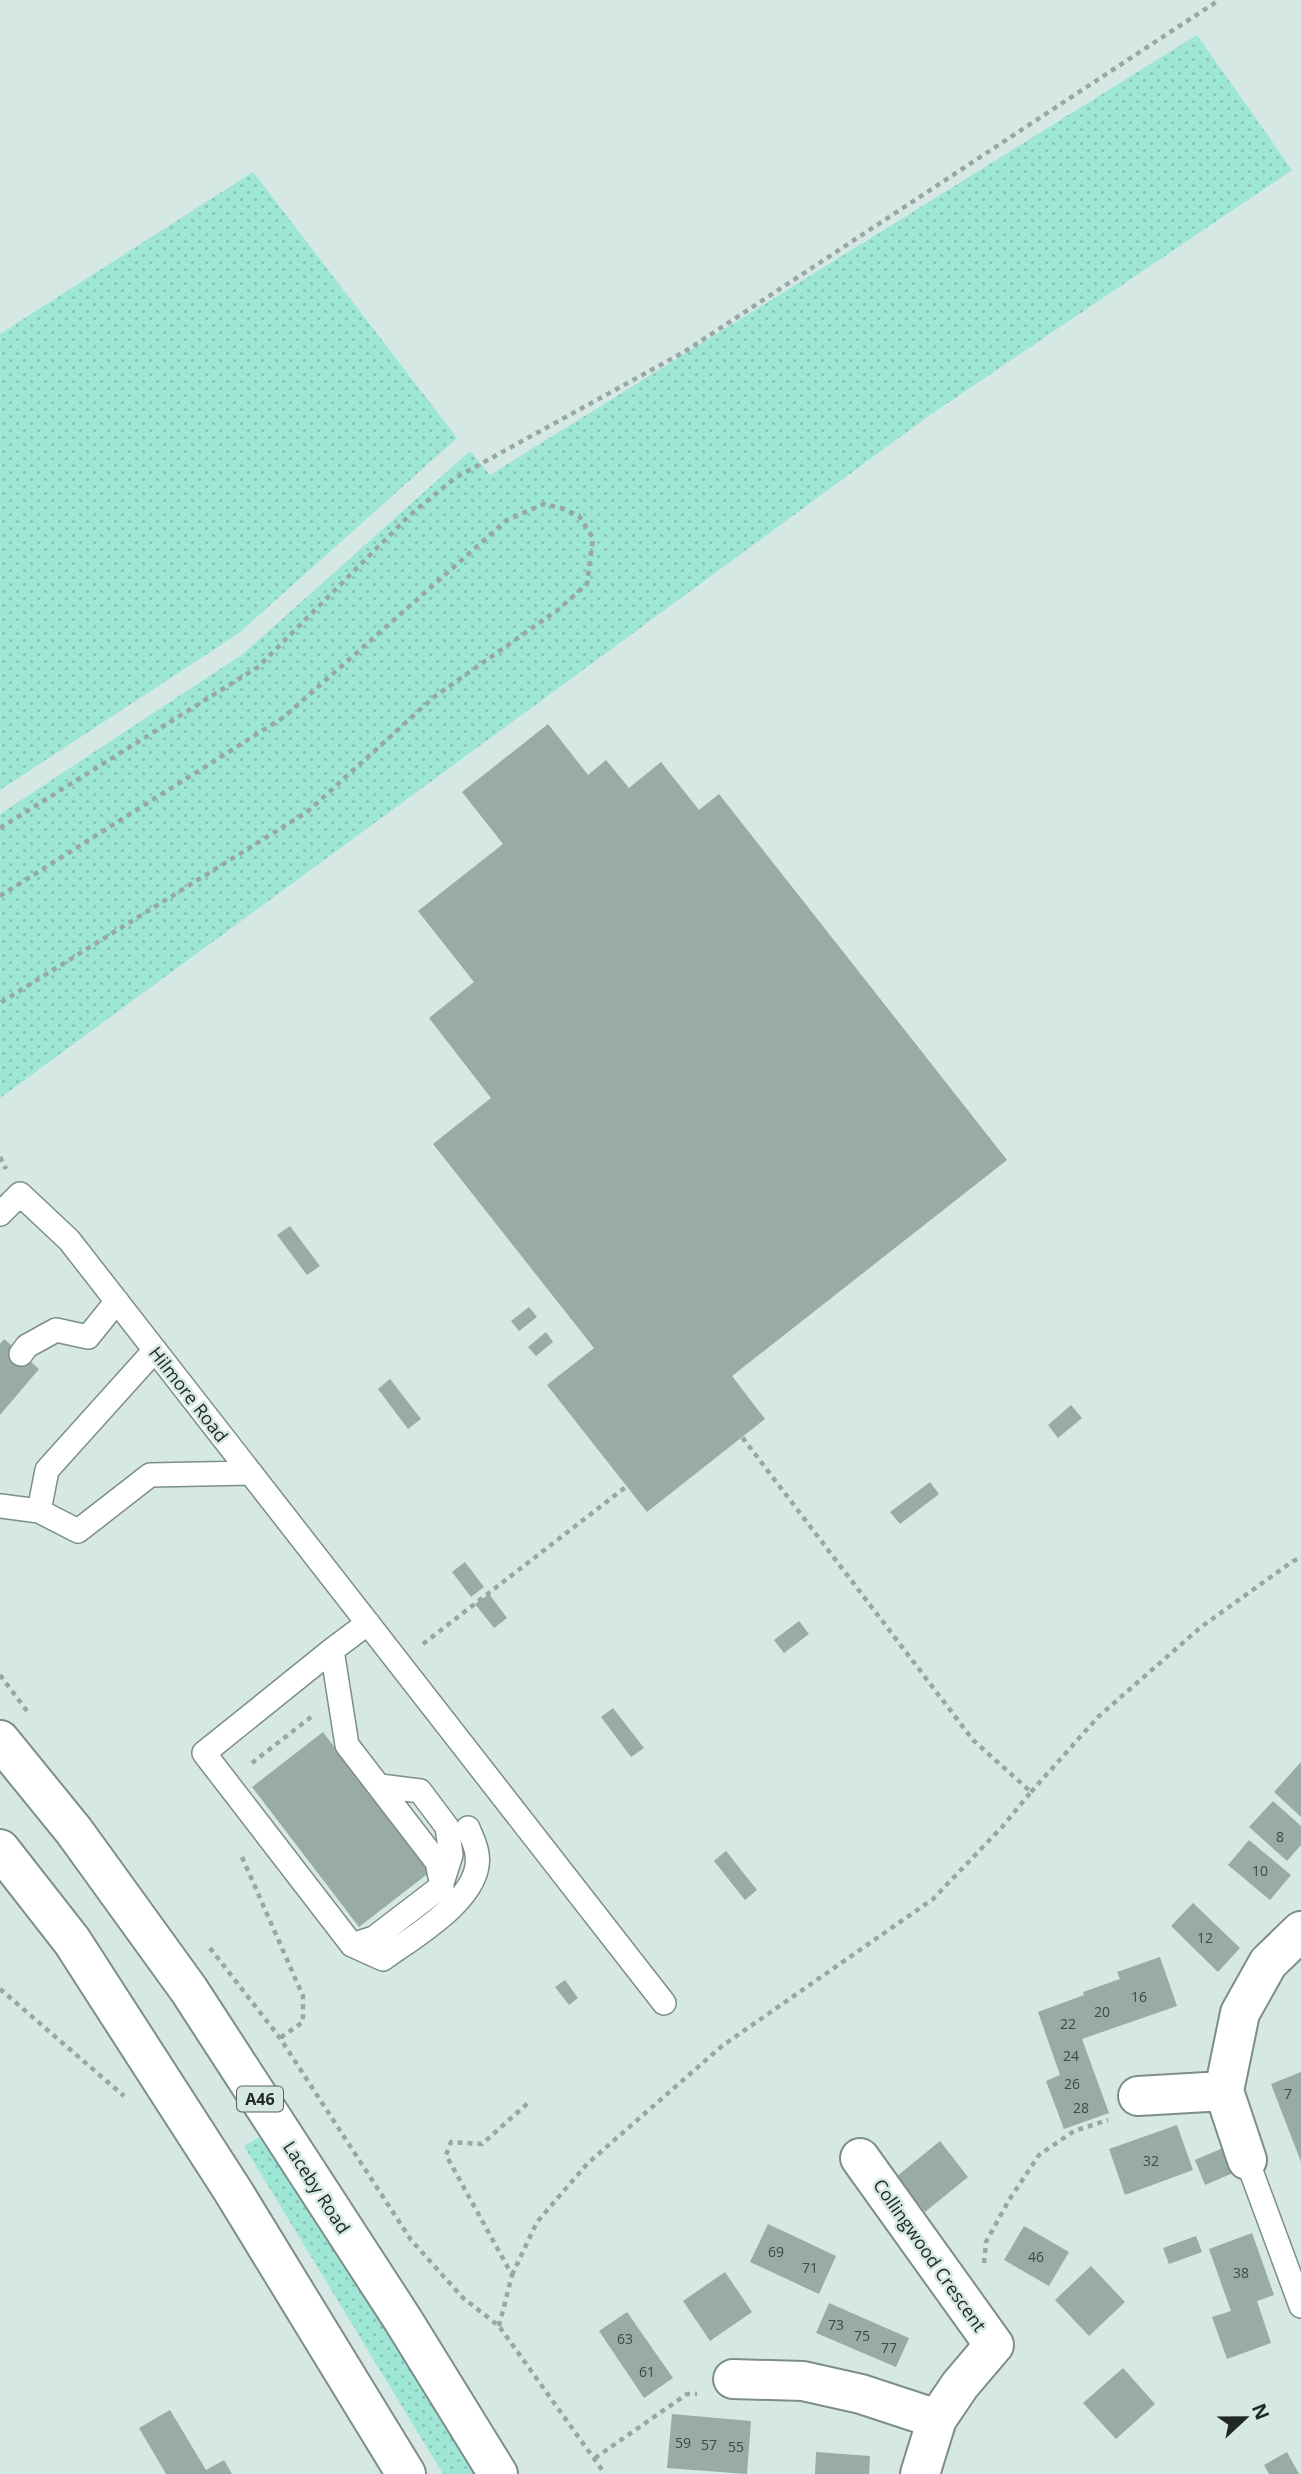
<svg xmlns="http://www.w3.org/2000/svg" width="1301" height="2474" font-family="'Open Sans',sans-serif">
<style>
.grass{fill:url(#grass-dots)}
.building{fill:#98aba6}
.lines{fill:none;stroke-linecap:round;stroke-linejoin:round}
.service-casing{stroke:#7d8e8a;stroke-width:26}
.minor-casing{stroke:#7d8e8a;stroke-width:42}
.trunk-casing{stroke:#7d8e8a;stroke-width:42}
.path{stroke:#98a7a3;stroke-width:4.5;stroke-dasharray:5 5;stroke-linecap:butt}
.service{stroke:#fff;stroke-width:23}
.minor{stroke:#fff;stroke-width:38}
.trunk{stroke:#fff;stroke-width:38}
.labels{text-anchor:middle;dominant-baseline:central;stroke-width:5;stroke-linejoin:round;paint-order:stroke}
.number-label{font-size:14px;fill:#3f4946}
.shield{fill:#d5e8e3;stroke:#57625f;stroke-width:2}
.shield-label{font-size:16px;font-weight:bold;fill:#212826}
.street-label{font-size:18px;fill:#212826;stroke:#d5e8e3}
</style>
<defs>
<pattern id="grass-dots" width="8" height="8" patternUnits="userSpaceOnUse" patternTransform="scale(1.75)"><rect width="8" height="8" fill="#9ee6d5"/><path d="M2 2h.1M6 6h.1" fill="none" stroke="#88c5b7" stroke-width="1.8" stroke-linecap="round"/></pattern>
</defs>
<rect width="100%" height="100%" fill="#d5e8e3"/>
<path class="grass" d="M1197 35 1292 170 930 415 0 1098V814L243 654 470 451 490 475Z
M253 172 457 438 239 633 0 790V334Z
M190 2005 360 2268 486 2474H443L244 2146 263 2135 185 2020 182 2011Z"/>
<path class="building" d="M548 724 588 775 606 760 629 788 661 762 699 810 719 794 1007 1160 732 1376 765 1419 647 1512 547 1385 594 1348 433 1144 491 1098 429 1018 474 982 418 911 503 844 462 792Z
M290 1226 320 1266 307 1275 277 1235Z
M529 1307 537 1317 519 1331 511 1321Z
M546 1332 553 1342 536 1356 528 1347Z
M4 1339 39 1369 0 1415V1344Z
M390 1379 421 1419 408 1429 378 1389Z
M1071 1405 1082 1418 1058 1438 1048 1425Z
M930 1482 939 1494 900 1524 890 1512Z
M465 1562 484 1587 471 1597 452 1572Z
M489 1594 507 1618 494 1628 475 1604Z
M799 1621 809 1634 784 1653 774 1640Z
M613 1708 644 1748 631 1757 601 1717Z
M323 1732 430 1872 359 1927 252 1787Z
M1301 1762V1817L1274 1792Z
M1273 1801 1301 1826V1845L1287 1861 1249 1827Z
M1249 1840 1291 1875 1270 1900 1228 1865Z
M726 1851 757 1890 745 1900 714 1861Z
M1193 1903 1240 1948 1218 1972 1171 1926Z
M1160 1957 1177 2006 1082 2039 1109 2113 1064 2129 1046 2081 1060 2075 1038 2012 1084 1995 1083 1992 1120 1979 1117 1972Z
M565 1980 578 1998 569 2005 555 1987Z
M1301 2072V2162L1271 2084Z
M1177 2125 1193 2170 1125 2195 1109 2149Z
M940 2141 968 2177 925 2212 896 2177Z
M1223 2148 1233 2173 1205 2185 1195 2160Z
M768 2224 836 2256 819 2294 750 2262Z
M1024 2226 1069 2252 1049 2286 1004 2260Z
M1252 2233 1274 2295 1257 2301 1271 2343 1227 2359 1212 2317 1231 2311 1209 2249Z
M1196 2236 1202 2252 1169 2264 1163 2248Z
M1091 2266 1125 2302 1089 2336 1055 2300Z
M725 2272 752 2312 710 2341 683 2301Z
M829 2303 909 2338 896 2367 816 2333Z
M627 2312 673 2378 644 2398 599 2331Z
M1123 2368 1155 2404 1116 2439 1083 2403Z
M170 2410 206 2470 224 2460 232 2474H166L139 2428Z
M672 2414 751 2421 747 2474 667 2468Z
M816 2452 870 2456 869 2474H815Z
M1287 2452 1299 2474H1269L1264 2465Z"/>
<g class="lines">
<g class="service-casing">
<path id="service" d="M0 1214 20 1194 69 1240 664 2003
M155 1350 47 1470 39 1511 78 1531 150 1475 251 1473
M21 1354 27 1346 56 1330 88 1337 117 1301
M0 1506 39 1511
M332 1650 204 1753 352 1945 383 1959C413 1937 484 1897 477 1854 476 1845 471 1836 468 1828
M380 1786 420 1791 447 1827 451 1855 442 1883
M352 1945 374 1938 442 1886 437 1862 347 1745 332 1650 368 1623
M1247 2160 1301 2306"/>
</g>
<g class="minor-casing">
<path id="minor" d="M1224 2091 1247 2160
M1138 2096 1224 2091 1240 2013 1268 1963 1301 1931
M860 2158 994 2345 960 2385 937 2419 920 2474
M733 2379 803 2381 861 2394 937 2419"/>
</g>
<g class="trunk-casing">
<path id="trunk" d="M0 1740 74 1831 189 1990 403 2320 498 2474
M0 1849 72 1941 233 2191 406 2474"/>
</g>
<path class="path" d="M0 828 258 667 410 515 455 478 684 352 1219 0
M0 896 284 717 507 520 544 504 561 508 579 516 593 538 587 584 559 609 434 697 307 812 0 1003
M0 1157 6 1169
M423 1644 627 1486
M0 1675 27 1711
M252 1763 311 1717
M1031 1792 1098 1717 1201 1627 1293 1561 1301 1558
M242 1857 303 1996V2022L280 2038
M210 1948 280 2038 411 2240 463 2298 499 2326 605 2474
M0 1989 124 2096
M984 2263 986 2242 1009 2200 1039 2155 1074 2131 1108 2120
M512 2275 537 2222 587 2164 722 2046 933 1899 1002 1827 1031 1792 973 1740 742 1437
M499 2326 512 2275 446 2155 451 2142 482 2144 528 2103
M595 2458 687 2394H697"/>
<use href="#service" class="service"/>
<use href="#minor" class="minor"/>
<use href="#trunk" class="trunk"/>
</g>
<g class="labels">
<g class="number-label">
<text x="1280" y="1836">8</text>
<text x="1260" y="1870">10</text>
<text x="1205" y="1937">12</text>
<text x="1139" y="1996">16</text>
<text x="1102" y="2011">20</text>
<text x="1068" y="2023">22</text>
<text x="1071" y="2055">24</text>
<text x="1072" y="2083">26</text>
<text x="1288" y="2093">7</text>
<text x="1081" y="2107">28</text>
<text x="1151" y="2160">32</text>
<text x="776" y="2251">69</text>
<text x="1036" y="2256">46</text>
<text x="810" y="2267">71</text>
<text x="1241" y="2272">38</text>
<text x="836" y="2324">73</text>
<text x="862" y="2335">75</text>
<text x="625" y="2338">63</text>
<text x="889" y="2347">77</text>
<text x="647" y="2371">61</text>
<text x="683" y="2442">59</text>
<text x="709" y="2444">57</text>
<text x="736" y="2446">55</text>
</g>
<rect class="shield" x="237" y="2086.5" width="46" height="25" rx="5"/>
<g class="shield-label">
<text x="260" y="2099">A46</text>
</g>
<g class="street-label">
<text transform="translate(189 1394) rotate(52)">Hilmore Road</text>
<text transform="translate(317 2187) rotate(57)">Laceby Road</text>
<text transform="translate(930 2255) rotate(55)">Collingwood Crescent</text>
</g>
</g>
<g transform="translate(1245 2418) rotate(68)" stroke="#d5e8e3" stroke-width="5" paint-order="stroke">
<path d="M0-5L12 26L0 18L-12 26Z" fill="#212826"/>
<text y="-10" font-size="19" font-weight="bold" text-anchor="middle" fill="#212826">N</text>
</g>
</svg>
